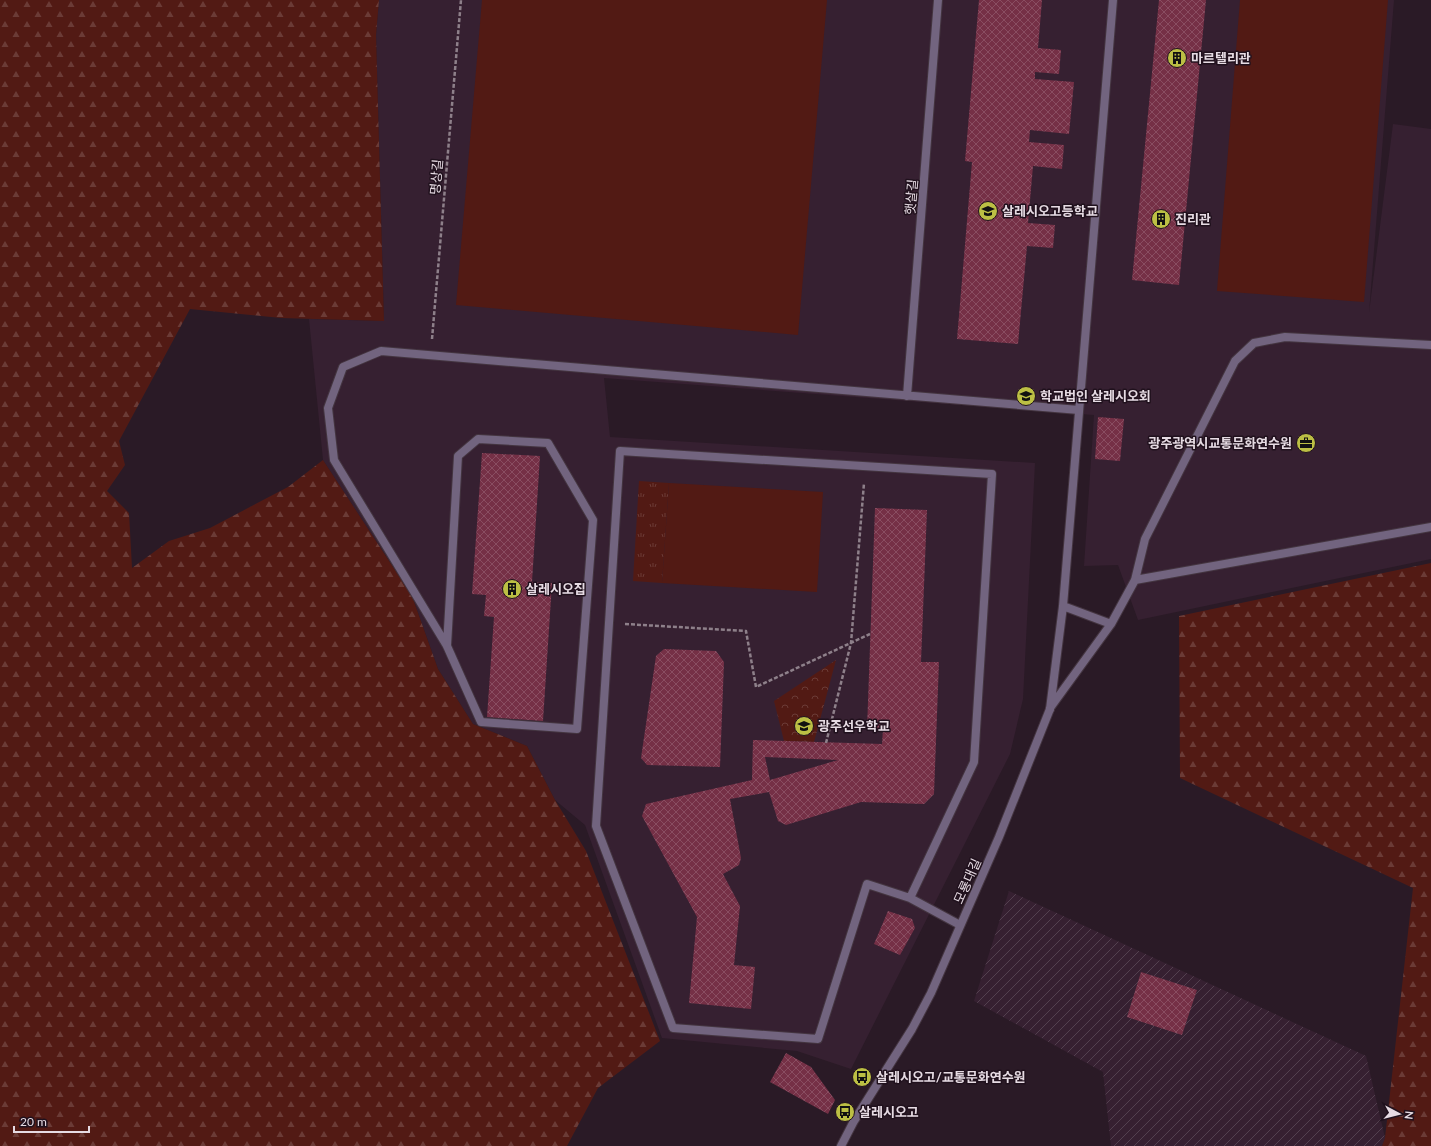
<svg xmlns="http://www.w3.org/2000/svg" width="1431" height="1146" font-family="Lato,'Noto Sans KR',sans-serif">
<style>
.built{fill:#362031}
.industrial{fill:url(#industrial-furrows)}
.grass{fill:url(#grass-tufts)}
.forest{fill:url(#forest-firs)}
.park{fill:url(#park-crowns)}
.pitch{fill:#521a14}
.building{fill:url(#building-cross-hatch);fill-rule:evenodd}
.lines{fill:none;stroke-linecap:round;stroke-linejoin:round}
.lane-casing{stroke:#443540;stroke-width:10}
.street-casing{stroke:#443540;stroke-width:10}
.path{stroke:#8e808a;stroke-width:2.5;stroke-dasharray:4 2;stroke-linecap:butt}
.lane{stroke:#72647f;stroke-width:8}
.street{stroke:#72647f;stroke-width:8}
.labels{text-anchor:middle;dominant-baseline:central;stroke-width:3;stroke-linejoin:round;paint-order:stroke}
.poi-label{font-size:13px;font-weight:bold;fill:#e6dbe3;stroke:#20111d;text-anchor:start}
.street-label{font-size:13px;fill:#e6dbe3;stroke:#20111d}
</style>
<defs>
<pattern id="industrial-furrows" width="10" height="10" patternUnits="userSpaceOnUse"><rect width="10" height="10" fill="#362031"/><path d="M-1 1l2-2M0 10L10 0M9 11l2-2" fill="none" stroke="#53404f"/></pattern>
<pattern id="grass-tufts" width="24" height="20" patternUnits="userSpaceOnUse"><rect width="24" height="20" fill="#521a14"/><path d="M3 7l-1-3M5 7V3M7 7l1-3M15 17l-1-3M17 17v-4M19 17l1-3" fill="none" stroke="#6b3b36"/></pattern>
<pattern id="forest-firs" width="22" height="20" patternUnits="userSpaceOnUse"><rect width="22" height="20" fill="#521a14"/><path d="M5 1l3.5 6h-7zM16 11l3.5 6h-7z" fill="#6b3b36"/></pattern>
<pattern id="park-crowns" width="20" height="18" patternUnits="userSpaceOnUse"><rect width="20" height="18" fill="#521a14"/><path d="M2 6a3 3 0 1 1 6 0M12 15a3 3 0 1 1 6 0" fill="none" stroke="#6b3b36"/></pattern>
<pattern id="building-cross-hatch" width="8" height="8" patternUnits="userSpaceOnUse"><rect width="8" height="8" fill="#753046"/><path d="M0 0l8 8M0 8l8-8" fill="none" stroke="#894d61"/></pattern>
</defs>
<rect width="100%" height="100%" fill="#2a1a26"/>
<path class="built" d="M379 0H1394L1369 313 1393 124 1431 129V559L1138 620 1118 565 1084 566 1094 415 604 378 610 437 1035 463 1023 699 1010 754 851 1069 797 1051 662 1038 585 825 555 800 527 746 473 724 438 669 412 596 323 460 309 319 384 321 376 35Z"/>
<path class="industrial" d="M1009 891 1366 1056 1385 1138 1382 1146H1111L1103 1072 974 1001Z"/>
<path class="grass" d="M639 481 669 483 662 583 633 581Z"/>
<path class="forest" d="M0 0H379L376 35 384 321 281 318 190 309 119 441 125 465 107 491 129 513 132 568 169 541 210 528 288 487 323 460 412 596 438 669 473 724 527 746 555 800 586 851 660 1041 598 1088 567 1146H0Z
M1431 563V1146H1382L1385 1138 1413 888 1180 778 1179 616Z"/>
<path class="park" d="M836 660 814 742 784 741 774 701Z"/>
<path class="pitch" d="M482 0H827L798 335 456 305Z
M1240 0H1388L1364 302 1217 291Z
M669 483 823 492 817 592 662 583Z"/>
<path class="building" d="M979 0H1042L1038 48 1061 50 1059 74 1035 72V79L1074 82 1069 134 1030 130 1029 142 1064 145 1062 169 1033 166 1028 223 1055 225 1053 248 1027 246 1018 344 957 339 972 162 965 161Z
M1159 0H1206L1179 285 1132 280Z
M1098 417 1124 419 1120 461 1095 459Z
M482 453 540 456 532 582 552 583 543 721 487 717 494 617 484 616 486 595 472 594Z
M875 508 927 510 921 662H939L934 794 924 804 861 802 786 825 778 821 769 792 730 799 741 858 739 865 723 874 740 906 734 965 755 967 751 1009 689 1003 697 917 642 816 646 804 752 780 753 740 882 744 883 729H867ZM765 757 838 760 770 780Z
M664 649 716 651 724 662 720 767 647 765 641 758 656 656Z
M888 911 912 919 915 928 900 955 874 944Z
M1141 972 1197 990 1182 1035 1127 1017Z
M786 1053 811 1067 835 1100 828 1114 770 1082Z"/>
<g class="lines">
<g class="lane-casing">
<path id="lane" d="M907 396 938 0
M1135 580 1431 527
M1111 624 1135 580 1145 539 1235 361 1254 343 1285 337 1431 345
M447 646 458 456 478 439 548 443 593 520 577 729 481 722 447 646 334 460 328 408 343 367 381 351 1079 410
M1050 708 1111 624 1063 606
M1050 709 1063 606 1113 0
M910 898 867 884 818 1039 673 1028 596 826 620 451 992 474 974 762 910 898 960 925"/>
</g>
<g class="street-casing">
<path id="street" d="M841 1146 854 1121 912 1029 931 993 999 837 1050 709"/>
</g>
<path class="path" d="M432 339 461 0
M625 624 746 631 756 687 870 634
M826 743 851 643 864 483"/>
<use href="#lane" class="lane"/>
<use href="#street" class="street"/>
</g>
<defs>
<g id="building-disc" transform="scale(1)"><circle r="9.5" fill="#bcbf44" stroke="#20111d"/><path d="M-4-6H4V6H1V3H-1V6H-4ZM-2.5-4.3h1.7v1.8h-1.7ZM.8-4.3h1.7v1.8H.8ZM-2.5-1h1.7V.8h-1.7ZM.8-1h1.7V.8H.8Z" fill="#111"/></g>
<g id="school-disc" transform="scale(1)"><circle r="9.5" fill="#bcbf44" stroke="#20111d"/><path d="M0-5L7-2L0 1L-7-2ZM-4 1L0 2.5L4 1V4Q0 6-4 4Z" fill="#111"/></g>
<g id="office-disc" transform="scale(1)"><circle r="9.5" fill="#bcbf44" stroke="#20111d"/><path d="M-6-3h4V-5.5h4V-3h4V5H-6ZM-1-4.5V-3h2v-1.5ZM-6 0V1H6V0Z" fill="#111"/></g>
<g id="bus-disc" transform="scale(1)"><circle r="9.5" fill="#bcbf44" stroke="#20111d"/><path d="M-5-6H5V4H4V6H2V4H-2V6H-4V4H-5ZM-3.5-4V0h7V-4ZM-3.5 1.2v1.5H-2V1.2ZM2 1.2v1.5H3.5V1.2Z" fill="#111"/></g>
</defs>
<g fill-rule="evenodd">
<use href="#building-disc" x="1177" y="58"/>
<use href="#school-disc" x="988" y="211"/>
<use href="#building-disc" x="1161" y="219"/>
<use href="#school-disc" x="1026" y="396"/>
<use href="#office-disc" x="1306" y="443"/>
<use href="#building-disc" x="512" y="589"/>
<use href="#school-disc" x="804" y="726"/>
<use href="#bus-disc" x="862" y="1077"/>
<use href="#bus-disc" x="845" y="1112"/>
</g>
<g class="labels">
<g class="poi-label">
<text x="1191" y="58">마르텔리관</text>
<text x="1002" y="211">살레시오고등학교</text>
<text x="1175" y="219">진리관</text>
<text x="1040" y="396">학교법인 살레시오회</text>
<text x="1292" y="443" text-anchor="end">광주광역시교통문화연수원</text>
<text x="526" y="589">살레시오집</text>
<text x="818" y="726">광주선우학교</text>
<text x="876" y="1077">살레시오고/교통문화연수원</text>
<text x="859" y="1112">살레시오고</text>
</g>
<g class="street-label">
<text transform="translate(436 177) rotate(-85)">명상길</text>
<text transform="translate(911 197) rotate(-85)">햇살길</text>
<text transform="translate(967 881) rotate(-66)">모룡대길</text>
</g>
</g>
<g transform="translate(1399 1114) rotate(97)" stroke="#20111d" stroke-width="3" paint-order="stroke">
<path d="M0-3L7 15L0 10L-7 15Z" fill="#e6dbe3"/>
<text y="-6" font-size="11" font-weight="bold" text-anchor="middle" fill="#e6dbe3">N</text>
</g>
<path d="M14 1126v6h75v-6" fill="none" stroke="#e6dbe3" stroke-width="2"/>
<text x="20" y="1126" font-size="12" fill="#e6dbe3" stroke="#20111d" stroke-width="3" paint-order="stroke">20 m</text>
</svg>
